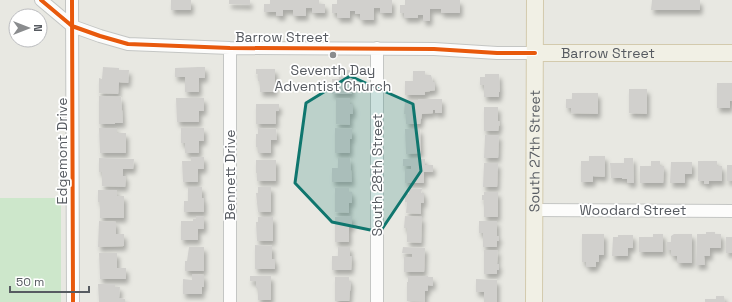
<svg xmlns="http://www.w3.org/2000/svg" width="732" height="302" font-family="'Space Grotesk',sans-serif">
<style>
.green{fill:#cde7cb}
.building{fill:#d1d0cd;filter:url(#shadow)}
.lines{fill:none;stroke-linecap:round;stroke-linejoin:round}
.minor-casing{stroke:#c4c6c4;stroke-width:14}
.major-casing{stroke:#d3caad;stroke-width:18}
.minor{stroke:#fcfcfb;stroke-width:12}
.major{stroke:#f1f0e5;stroke-width:16}
.cycleway-casing{stroke:#fff;stroke-width:6}
.cycleway{stroke:#e8590c;stroke-width:4}
.marked{fill:#0f766e;fill-opacity:0.2;stroke:#0f766e;stroke-width:3;stroke-linejoin:round}
.poi-dot{fill:#8a8c8e;stroke:#fff;stroke-width:1.5}
.labels{text-anchor:middle;dominant-baseline:central;stroke-width:3.5;stroke-linejoin:round;paint-order:stroke}
.street-label{font-size:14px;fill:#575b61;stroke:#fff}
.poi-label{font-size:14px;fill:#575b61;stroke:#fff}
</style>
<defs>
<filter id="shadow"><feDropShadow dx="2.5" dy="4.5" stdDeviation="2" flood-color="#0004"/></filter>
</defs>
<rect width="100%" height="100%" fill="#e8e8e2"/>
<path class="green" d="M0 198H61V302H0Z"/>
<path class="building" d="M171 0H191V10H171Z
M229 0H250V5L229 4Z
M270 0H319V4H325V13H312V8H306V16H293V10H283V16H276V12H264V4H270Z
M337 0H392V13H380V8H374V20H360V14H355V11H350V18H337V13H332V4H337Z
M405 0H460V13H441V9H430V21H423V15H418V18H404V13H400V5H405Z
M652 0H700V10H651Z
M103 67 119 68V70H129L128 83 119 82 118 94 99 93V78L102 79Z
M198 67H205V78H199V92H185V77H175V68Z
M256 69H275V92H260V81H258V74H256Z
M338 70H351L352 94H332V79H339Z
M413 71H425V75H431L433 82H435V90L425 92V95H405V81H413Z
M485 74H499L500 92H499V97H484V85H480V77H485Z
M717 83H732V101H730V108H717Z
M629 89H647V114L629 113Z
M572 93H598V114L571 113V108H566V99H572Z
M99 96 121 97 123 123H115V124H99Z
M176 98H204V111H199V122H177Z
M336 98H350V104H353V114H350V125L336 124Z
M418 99H442V113H435V110H433V113L422 114 420 124H406V114H404L405 100H418Z
M256 104H279V111H276V124H256Z
M484 107H498V121H500L498 131H484Z
M99 128H117V133H126V153H100Z
M181 128H204V141H199V153H185V143H181Z
M258 128 276 129 277 140H271V153H258V147H256V134H258Z
M335 128 352 129V139H350V153H335Z
M405 129H420L421 153 406 154Z
M485 135H499L498 158H484Z
M589 156H605V176L603 177 593 176V182H581V161H589Z
M191 157H204V169H198V182H183L182 161H191Z
M99 158 134 159 133 169H123V176H126L125 187 102 186V172H99Z
M338 158H350L352 182H332V168H338Z
M624 158H633L634 183H627V179H622V178H611L610 163H624Z
M403 159H425V165H433V172H424V183H405V169H411V166H403Z
M256 160H276V181H257V173H256Z
M651 161H660V166H664L663 183H640V166H651Z
M698 161H717V166H722V181H709V184H704V181H698Z
M671 162H692V174H685V183H670Z
M484 163H498L497 187H483Z
M727 165H732V181H727Z
M188 187H202V198H204V212H184V201H188Z
M258 187H271V212H258L256 193H258Z
M335 188H349V192H352V203H349V213L335 212Z
M409 188 422 189 421 193H424V203H421V214L406 213 407 202H405V193L409 194Z
M98 190H117V196H124V218H100V202H98Z
M484 192H498V217H484V200H482V195H484Z
M196 216H204V229H198V240H181V221H193V219H196Z
M347 216H352V227H349V242H335V217Z
M405 216 422 217 421 243 407 242V228H404Z
M258 217H273V241H257L256 222H258Z
M99 221 116 222V234H124V246L98 247Z
M479 221H497V236H499V241H497V247H483V233H479Z
M706 232H715V234H721V248H710V256H704L705 265H696L697 234H706Z
M582 234H604V255H599V262H596V267H586V262H582Z
M653 234H663V252H639V237H653Z
M674 234H692V263H677V256H671V250H667V242H671V236Z
M618 235H633V248H628V256H612L613 237H618Z
M726 237H732V253H726Z
M255 245 272 246V259H275V269H255Z
M189 247H204V271H185V261H187Z
M338 247H350V256H352L351 270H332V256H338Z
M403 247 425 248 424 272H404V257H412V254L402 253Z
M484 250H498L497 264H499V270H497V274H484Z
M99 253H117V268H126V279H100Z
M192 274 204 275V287H202V294H183V279L192 280Z
M250 276H271V300H258V288H256V281H250Z
M408 276H428V277H433V286L428 285V291H425V302L407 301V282H408Z
M335 277H349V281H351L349 301H335Z
M476 279 497 280V302H484V292H476Z
M98 284H115V287H120L119 298 125 299V302H99Z
M716 296H724L725 302H705V299H716Z"/>
<g class="lines">
<g class="minor-casing">
<path id="minor" d="M41 0 72 26 100 36 128 44 230 48 434 49 497 53H535
M72 0 73 302
M377 48V302
M534 210 732 211
M230 302V48"/>
</g>
<g class="major-casing">
<g id="major">
<path id="s1" d="M535 53H732"/>
<path id="s2" d="M534 302 535 0"/>
</g>
</g>
<use href="#minor" class="minor"/>
<use href="#major" class="major"/>
<g class="cycleway-casing">
<path id="cycleway" d="M41 0 72 26 100 36 128 44 230 48 434 49 497 53H535
M72 0 73 302"/>
</g>
<use href="#cycleway" class="cycleway"/>
</g>
<path class="marked" d="M350 76 413 104 421 171 380 232 332 222 295 183 306 103Z"/>
<circle class="poi-dot" cx="333" cy="55" r="4"/>
<g class="labels">
<g class="street-label">
<text x="282" y="37">Barrow Street</text>
<text stroke="none"><textPath href="#s1" startOffset="73">Barrow Street</textPath></text>
<text transform="translate(62 151) rotate(-90)">Edgemont Drive</text>
<text stroke="none"><textPath href="#s2" startOffset="151">South 27th Street</textPath></text>
<text transform="translate(230 175) rotate(-90)">Bennett Drive</text>
<text transform="translate(377 175) rotate(-90)">South 28th Street</text>
<text x="633" y="210">Woodard Street</text>
</g>
<g class="poi-label">
<text x="333" y="70">Seventh Day<tspan x="333" dy="16">Adventist Church</tspan></text>
</g>
</g>
<g transform="translate(28 28) rotate(90)"><circle r="19" fill="#ffffff" stroke="#bcbdc0"/>
<path d="M0-3L7 15L0 10L-7 15Z" fill="#8a8c8e"/>
<text y="-6" font-size="11" font-weight="bold" text-anchor="middle" fill="#575b61">N</text>
</g>
<path d="M10 286v6h79v-6" fill="none" stroke="#575b61" stroke-width="2"/>
<text x="16" y="286" font-size="12" fill="#575b61" stroke="#ffffff" stroke-width="3" paint-order="stroke">50 m</text>
</svg>
